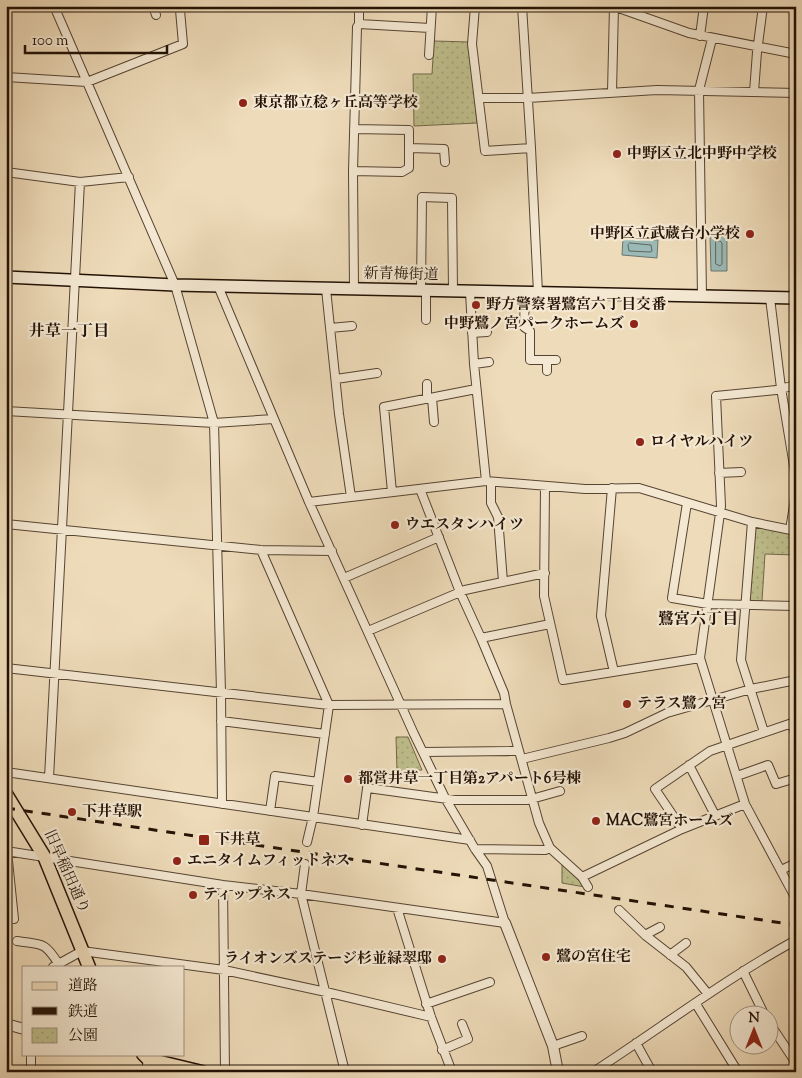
<svg xmlns="http://www.w3.org/2000/svg" width="802" height="1078" font-family="'Sorts Mill Goudy','Noto Serif JP',serif">
<style>
.park{fill:url(#park-dots);stroke:#706848}
.water{fill:#9bb9b6;stroke:#6b766f}
.lines{fill:none;stroke-linecap:round;stroke-linejoin:round}
.shore{stroke:#5f665e;stroke-width:1}
.minor-casing{stroke:#564432;stroke-width:10}
.tertiary-casing{stroke:#564432;stroke-width:12}
.secondary-casing{stroke:#231205;stroke-width:14}
.primary-casing{stroke:#231205;stroke-width:15}
.minor{stroke:#f4e8d2;stroke-width:8}
.tertiary{stroke:#f4e8d2;stroke-width:10}
.secondary{stroke:#f4e8d2;stroke-width:11}
.primary{stroke:#eedbb9;stroke-width:12}
.rail{stroke:#231205;stroke-width:3;stroke-dasharray:9 9;stroke-linecap:butt}
.poi-dot{fill:#8f2418;stroke:#f4e8d2;stroke-width:2}
.labels{text-anchor:middle;dominant-baseline:central;stroke-width:4.5;stroke-linejoin:round;paint-order:stroke}
.poi-label{font-size:15px;font-weight:bold;fill:#231205;stroke:#f4e8d2;text-anchor:start}
.street-label{font-size:15px;fill:#231205;stroke:#f4e8d2}
.neighbourhood-label{font-size:16px;font-weight:bold;fill:#231205;stroke:#f4e8d2}
</style>
<defs>
<pattern id="park-dots" width="8" height="8" patternUnits="userSpaceOnUse" patternTransform="scale(1.25)"><rect width="8" height="8" fill="#bebe8b"/><path d="M2 2h.1M6 6h.1" fill="none" stroke="#a3a276" stroke-width="1.8" stroke-linecap="round"/></pattern>
</defs>
<rect width="100%" height="100%" fill="#eedbb9"/>
<filter id="stains"><feTurbulence type="fractalNoise" baseFrequency=".004" numOctaves="4"/><feColorMatrix values="0 0 0 0 .2 0 0 0 0 .09 0 0 0 0 .02 0 0 0 .5 -.17"/></filter>
<radialGradient id="worn" r=".72"><stop offset=".6" stop-color="#630" stop-opacity="0"/><stop offset="1" stop-color="#630" stop-opacity=".3"/></radialGradient>
<path class="park" d="M434 41 469 42 477 123 414 126 413 74H432Z
M755 526 796 534V555L765 554 762 601 750 602 748 600Z
M396 737H408L422 770 397 771Z
M562 863 585 887 562 883Z"/>
<path class="water" d="M710 236H727V271H711Z
M623 238 658 240 657 258 622 255Z"/>
<g class="lines">
<path class="shore" d="M716 241H720L722 243V264L720 266 716 264Z
M630 243 651 245 652 251 650 252 629 251 628 245Z"/>
<g class="minor-casing">
<path id="minor" d="M54 6 175 285 214 423 221 692 222 804
M153 6 156 15
M475 6 472 44 485 151 531 148
M522 6 531 148 538 293
M613 6 689 33 796 54
M359 24 430 28
M700 36 704 6
M429 55 432 6
M6 77 87 82 183 44 180 10
M612 92 614 6
M754 92 757 52 763 6
M479 98H528L657 90 796 93
M409 148 444 149 445 162
M353 171 402 172 409 168V130L354 129
M6 172 80 182 129 177
M326 289 339 414 351 497
M354 289 353 171 357 27 359 24V6
M421 290 422 197 452 198 453 291
M470 292 474 364 486 481
M525 292 524 327 530 331V360H556
M702 296 699 90 712 39
M770 298 781 388 795 472V499L790 530
M426 320V290
M330 328 352 326
M472 333 487 332
M474 364 489 362
M547 371V360
M336 379 377 373
M427 384V398
M796 385 776 390 716 396 721 506 700 658 745 804 796 899
M432 398 434 422
M6 411 214 423 273 419
M719 473 741 472
M491 482V503L498 517 503 582
M545 486 544 596 563 680 700 658
M612 488 601 616 614 672
M420 489 460 592 481 638 504 693 506 704 539 823 550 848 582 877 682 829 745 804
M392 492 384 407 476 389
M309 502 486 481 585 489 639 488 752 522 796 531
M687 503 672 598 708 604 796 606
M752 522 741 660 764 732
M6 524 261 550 332 551
M261 550 329 705 313 817 307 842
M344 578 439 537
M368 631 465 590 545 573
M481 638 550 624
M6 668 329 705 506 704
M221 721 325 734
M423 752 519 751
M522 759 609 738 625 733 667 713 751 689 796 680
M689 765 715 815
M6 772 470 840
M737 776 768 765 776 784 796 778
M49 778 80 182
M368 788 455 800H528L560 791
M270 811 275 776 318 782
M362 825 369 774
M682 829 655 789 710 751 792 723 796 736
M475 849 545 850 550 848
M6 851 223 885 301 894 505 923 487 866 475 849 445 798 414 734 309 502 218 286
M7 851 14 919
M305 864 301 894 345 1072
M781 870 796 863
M582 877 588 887
M223 885 225 1072
M397 908 431 1017 452 1072
M619 910 645 935 686 967 708 994
M645 935 660 927
M17 941C42 945 44 941 58 963
M670 955 686 943
M53 967 82 951 224 970 326 992 431 1017
M743 971 765 1016
M426 1004 490 982
M696 1004 738 1072
M770 1024 796 1063
M636 1043 652 1072
M553 1046 582 1036
M442 1050 468 1039 462 1024
M31 1072V1054
M146 1072 148 1059
M593 1072C661 1028 725 979 796 940"/>
</g>
<g class="tertiary-casing">
<path id="tertiary" d="M505 923 553 1046 558 1072
M6 1024 24 1029"/>
</g>
<g class="secondary-casing">
<path id="secondary" d="M6 277 175 285 796 298"/>
</g>
<g class="primary-casing">
<path id="primary" d="M6 794 44 856 89 967
M143 1054 148 1059 202 1072"/>
</g>
<use href="#minor" class="minor"/>
<use href="#tertiary" class="tertiary"/>
<use href="#secondary" class="secondary"/>
<use href="#primary" class="primary"/>
<path class="rail" d="M6 808 796 925"/>
</g>
<g class="poi-dot">
<circle cx="243" cy="103" r="5"/>
<circle cx="617" cy="154" r="5"/>
<circle cx="750" cy="234" r="5"/>
<circle cx="476" cy="305" r="5"/>
<circle cx="634" cy="324" r="5"/>
<circle cx="640" cy="442" r="5"/>
<circle cx="395" cy="525" r="5"/>
<circle cx="627" cy="704" r="5"/>
<circle cx="348" cy="779" r="5"/>
<circle cx="72" cy="812" r="5"/>
<circle cx="596" cy="821" r="5"/>
<rect x="198" y="834" width="12" height="12" rx="2.5"/>
<circle cx="177" cy="861" r="5"/>
<circle cx="193" cy="895" r="5"/>
<circle cx="546" cy="957" r="5"/>
<circle cx="442" cy="959" r="5"/>
</g>
<g class="labels">
<g class="poi-label">
<text x="253" y="103">東京都立稔ヶ丘高等学校</text>
<text x="627" y="154">中野区立北中野中学校</text>
<text x="740" y="234" text-anchor="end">中野区立武蔵台小学校</text>
<text x="486" y="305">野方警察署鷺宮六丁目交番</text>
<text x="624" y="324" text-anchor="end">中野鷺ノ宮パークホームズ</text>
<text x="650" y="442">ロイヤルハイツ</text>
<text x="405" y="525">ウエスタンハイツ</text>
<text x="637" y="704">テラス鷺ノ宮</text>
<text x="358" y="779">都営井草一丁目第2アパート6号棟</text>
<text x="82" y="812">下井草駅</text>
<text x="606" y="821">MAC鷺宮ホームズ</text>
<text x="215" y="840">下井草</text>
<text x="187" y="861">エニタイムフィットネス</text>
<text x="203" y="895">ティップネス</text>
<text x="556" y="957">鷺の宮住宅</text>
<text x="432" y="959" text-anchor="end">ライオンズステージ杉並緑翠邸</text>
</g>
<g class="street-label">
<text transform="translate(401 275) rotate(1)">新青梅街道</text>
<text transform="translate(66 872) rotate(66)">旧早稲田通り</text>
</g>
<g class="neighbourhood-label">
<text x="69" y="332">井草一丁目</text>
<text x="698" y="620">鷺宮六丁目</text>
</g>
</g>
<rect width="802" height="1078" fill="none" stroke="#eedbb9" stroke-width="25"/>
<rect x="8" y="8" width="787" height="1063" fill="none" stroke="#231205" stroke-width="2.5"/>
<rect x="12" y="12" width="777" height="1053" fill="none" stroke="#231205"/>
<rect x="22" y="966" width="162" height="90" fill="#f4e8d2" stroke="#a09280"/>
<rect x="32" y="982" width="25" height="8" fill="#eedbb9" stroke="#a09280"/>
<text x="68" y="990" font-size="15" fill="#231205">道路</text>
<rect x="32" y="1007" width="25" height="8" fill="#231205" stroke="#a09280"/>
<text x="68" y="1016" font-size="15" fill="#231205">鉄道</text>
<rect x="32" y="1028" width="25" height="15" fill="url(#park-dots)" stroke="#a09280"/>
<text x="68" y="1040" font-size="15" fill="#231205">公園</text>
<g transform="translate(754 1030)"><circle r="24" fill="#f4e8d2" stroke="#a09280"/>
<path d="M0-4L9 19L0 12L-9 19Z" fill="#8f2418"/>
<text y="-8" font-size="14" font-weight="bold" text-anchor="middle" fill="#231205">N</text>
</g>
<path d="M25 45v8h142v-8" fill="none" stroke="#231205" stroke-width="2.5"/>
<text x="32" y="45" font-size="15" fill="#231205" stroke="#f4e8d2" stroke-width="4" paint-order="stroke">100 m</text>
<rect width="100%" height="100%" filter="url(#stains)"/>
<rect width="100%" height="100%" fill="url(#worn)"/>
</svg>
